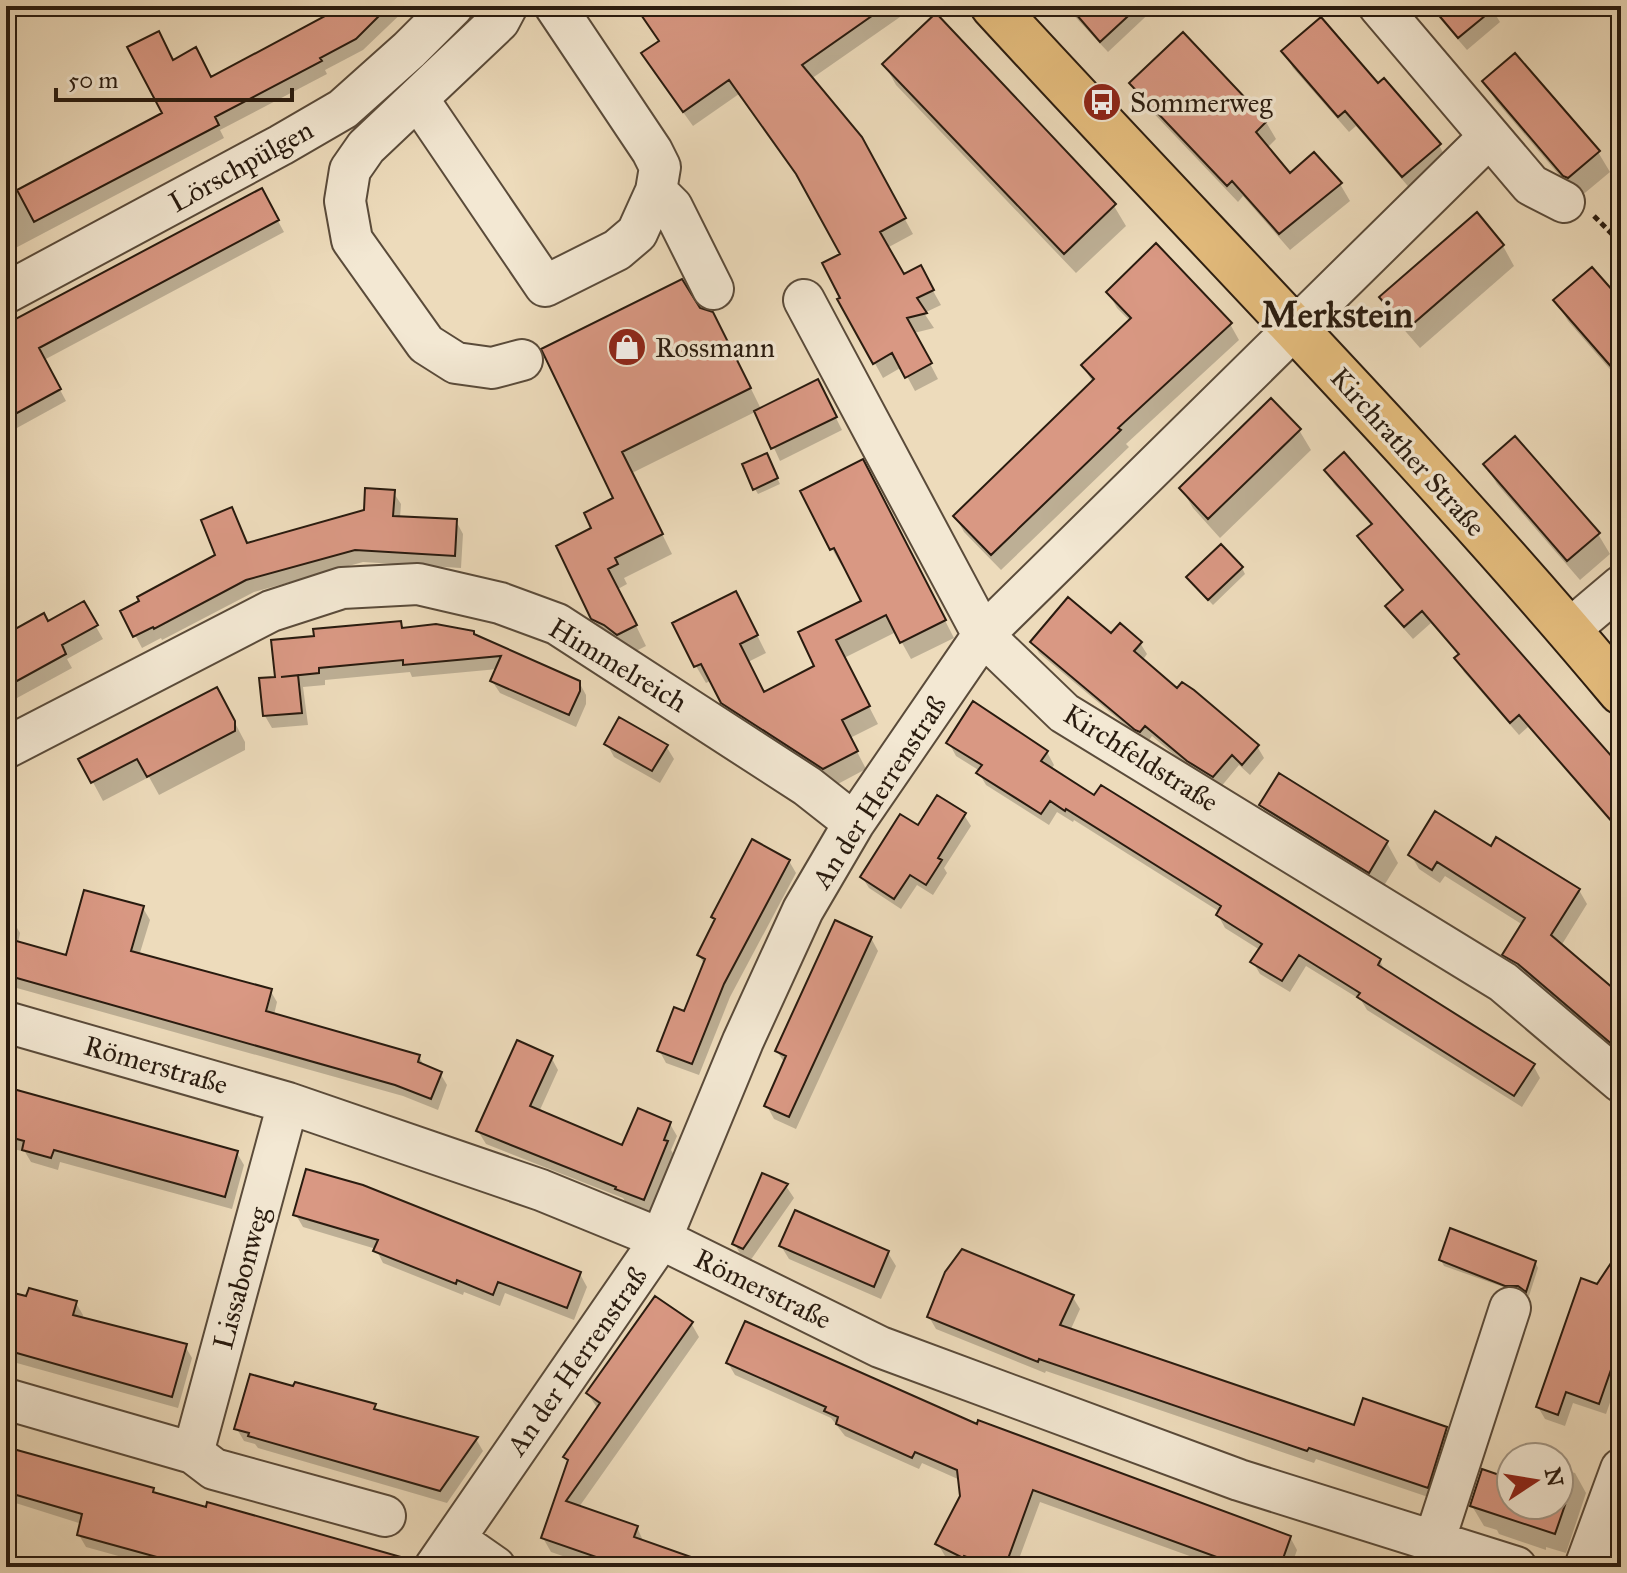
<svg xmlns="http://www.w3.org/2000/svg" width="1627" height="1573" font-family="'IM FELL Great Primer',serif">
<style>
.shadow{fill:#0003}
.building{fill:#d99883;stroke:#291b0f;stroke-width:2}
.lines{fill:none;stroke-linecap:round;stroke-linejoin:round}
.minor-casing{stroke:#5a4b3a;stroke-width:44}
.major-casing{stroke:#291b0f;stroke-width:48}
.path{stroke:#291b0f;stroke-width:5;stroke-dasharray:6 4;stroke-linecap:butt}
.minor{stroke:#f3e8d3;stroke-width:40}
.major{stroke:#e6be7e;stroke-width:44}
.labels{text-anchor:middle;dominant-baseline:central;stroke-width:7;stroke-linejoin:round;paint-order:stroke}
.poi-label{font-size:28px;fill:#291b0f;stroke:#f3e8d3;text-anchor:start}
.street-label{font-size:28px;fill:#291b0f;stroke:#f3e8d3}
.district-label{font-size:36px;font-weight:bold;fill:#291b0f;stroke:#f3e8d3}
</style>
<rect width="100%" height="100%" fill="#eddbbb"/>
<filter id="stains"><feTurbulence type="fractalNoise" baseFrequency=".0025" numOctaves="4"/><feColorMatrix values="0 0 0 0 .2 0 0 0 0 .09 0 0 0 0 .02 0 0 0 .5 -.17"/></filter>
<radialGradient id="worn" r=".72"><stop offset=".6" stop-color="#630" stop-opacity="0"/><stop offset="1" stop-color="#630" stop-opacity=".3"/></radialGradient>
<path class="shadow" d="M340 6H409L363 50 325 70 327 74 220 130 224 138 6 253V198L165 113 173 62 211 79 329 17Z
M635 6H894L900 17 811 79 869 154 913 234 887 248 903 277 920 268 941 305 924 313 934 328 914 333 938 379 915 391 902 367 883 378 840 300 843 298V254L806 187 739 94 693 126 652 69 660 42Z
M1065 6H1157L1108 52Z
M1429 6H1490L1500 22 1467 50Z
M1284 51 1378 86 1439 145 1448 162 1413 192 1356 126 1349 132 1293 68Z
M885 65 1114 206 1126 226 1076 273 896 85Z
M1485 82 1598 152 1610 172 1580 197 1577 196 1496 101Z
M1132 84 1266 122 1276 139 1267 148 1290 175 1340 184 1350 201 1290 250 1243 196 1238 202 1142 101Z
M261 190 284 232 44 360 66 401 6 434V326Z
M1503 246 1514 266 1420 348 1393 317 1382 297Z
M1108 292 1230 324 1239 340 1126 444 1129 447 1001 570 964 532 955 516 1093 383 1083 366 1130 321 1117 308Z
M1556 301 1621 303V382L1568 321Z
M698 309 724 334 761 409 824 394 842 430 780 461 757 411 632 473 672 554 624 578 627 584 618 589 646 646 630 654 605 638 593 618 594 529 616 499 544 350Z
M1299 430 1311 450 1220 538 1193 508 1181 488Z
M769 461 780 484 758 494 755 489Z
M1485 464 1598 534 1610 554 1580 580 1497 484Z
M1326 470 1621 772V834L1528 727 1519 735 1464 672 1456 659 1459 656 1431 623 1413 639 1396 620 1388 606 1404 592 1368 550 1360 537 1372 526 1334 484Z
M872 479 954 638 911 659 896 632 844 658 878 724 850 738 866 769 834 786 733 720 712 680 706 683 696 666 745 611 766 653 748 662 764 694 817 667 800 633 864 601 845 565 842 566 832 549 803 492Z
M393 492 401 504 400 518 456 521 463 534 461 568 363 562 254 592 162 640 161 638 142 648 122 611 218 556 232 510 248 544 366 512Z
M1242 568 1245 574 1213 605 1192 583Z
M83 604 103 639 67 659 72 668 6 704V636L48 624Z
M400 623 404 629 475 637 579 682 586 695V704L576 727 500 693 492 681 498 669 412 677 410 672 325 680V685L303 687 308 725 272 728 265 716 277 679 316 638Z
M1112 636 1140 643 1147 654 1142 661 1177 691 1257 746 1264 758 1250 775 1239 765 1220 788 1196 773 1152 736 1147 743 1039 653 1033 642Z
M227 708 245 742V750L159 795 149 777 103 801 81 760Z
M949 743 1047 752 1054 765 1051 770 1095 798 1380 961 1386 973 1533 1065 1540 1078 1522 1107 1367 1010 1361 1000 1306 966 1290 992 1260 974 1253 962 1260 950 1225 928 1218 915 1220 912 1074 820 1073 822 1057 812 1049 825 986 785 979 773 980 771 956 756Z
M607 744 666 746 674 759 660 783 614 757Z
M1261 805 1387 843 1398 863 1380 892 1273 825Z
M964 815 971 826 944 868 947 873 933 895 917 885 901 909 869 888 862 877 918 828Z
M1491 849 1579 890 1587 904 1561 946 1621 998V1057L1513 969 1505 955 1523 925 1445 876 1440 883 1419 869 1411 855Z
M789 861 796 873 730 997 699 1075 666 1063 659 1050 685 1013 704 964 699 955 716 922 713 917Z
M143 908 150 920 139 956 270 990 277 1002 274 1015 419 1057 425 1067 440 1073 447 1085 438 1110 403 1096 6 985V919L13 921 20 933 18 943 67 958Z
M871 938 878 951 796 1129 774 1119 767 1106 785 1064 777 1051Z
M551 1057 558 1070 539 1112 623 1147 670 1124 677 1136 671 1150 674 1155 651 1212 625 1201 623 1198 486 1144 478 1131Z
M6 1089 237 1153 244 1165 232 1209 60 1162 58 1170 31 1162 25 1152 6 1147Z
M786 1186 794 1198 750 1261 742 1257 734 1243Z
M296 1215 580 1274 587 1287 574 1320 505 1293 500 1306 464 1292 463 1295 383 1263 376 1249 303 1227Z
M781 1246 888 1253 896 1266 881 1299 789 1259Z
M1621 1252V1371L1606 1414 1573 1403 1565 1426 1545 1419 1538 1407 1598 1287Z
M1441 1260 1535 1262 1538 1268 1529 1296 1444 1266Z
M6 1293 28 1299 76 1303 83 1315 82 1320 185 1346 192 1358 178 1408 6 1360Z
M1072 1296 1080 1309 1070 1331 1355 1428 1446 1429 1453 1441 1434 1499 1316 1459 1314 1463 1046 1371 1045 1373 936 1329 929 1317Z
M691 1323 699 1337 579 1507 637 1527 644 1543 714 1567H595L551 1552 543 1538 569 1464 565 1457 598 1409 588 1394Z
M728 1363 978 1427 1290 1537 1297 1550 1291 1567H1220L1040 1502 1016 1567H966L945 1556 938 1544 962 1496 960 1480 922 1463 919 1469 845 1436 831 1418 735 1375Z
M295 1389 374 1406 378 1413 476 1439 483 1451 447 1503 258 1448 255 1444 244 1441 237 1429Z
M6 1450 153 1489 156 1495 391 1567H158L86 1547 79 1535 82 1524 6 1500Z
M1559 1468 1575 1473 1586 1493 1566 1553 1546 1547V1550L1499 1534 1497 1530 1484 1526 1472 1506 1511 1481V1505H1559Z
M1342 1557 1370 1567H1338Z"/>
<path class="building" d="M337 6H389L356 39 320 58 322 61 215 117 219 125 34 222 17 190 162 113 127 47 159 31 173 60 196 47 211 77 327 15Z
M635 6H886L802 65 862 137 906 218 880 232 904 274 921 265 934 290 917 298 927 313 907 318 932 363 905 378 892 353 873 364 837 299 840 298 822 263 840 254 796 174 729 80 683 112 641 53 659 41Z
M1069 6H1139L1100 42Z
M1431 6H1497L1458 38Z
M936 13 1116 204 1064 254 882 64Z
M1321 17 1378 83 1384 78 1441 144 1402 177 1345 111 1338 117 1281 51Z
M1183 32 1267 121 1256 132 1290 173 1314 152 1342 183 1279 234 1232 181 1227 186 1129 83Z
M1515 53 1600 151 1568 178 1563 176 1482 81Z
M262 188 279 220 39 348 61 389 6 419V324Z
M1477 212 1504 245 1407 329 1379 297Z
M1156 243 1232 323 1118 428 1121 430 991 555 953 516 1094 379 1081 365 1131 318 1106 292Z
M1592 267 1621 300V378L1553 300Z
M682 279 700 308 713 312 751 388 622 452 663 534 615 558 618 564 608 569 637 625 617 635 604 625 591 619 556 546 591 528 584 513 613 498 541 349Z
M818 379 837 417 771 449 754 411Z
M1271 398 1301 429 1208 519 1179 488Z
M1515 436 1600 533 1567 561 1483 464Z
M1344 452 1621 767V832L1519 715 1510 723 1454 658 1459 654 1422 611 1404 627 1385 606 1403 590 1357 536 1372 524 1324 470Z
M767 453 778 478 753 490 742 464Z
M863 459 946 620 900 643 886 615 836 640 870 706 842 720 858 751 823 769 721 703 701 664 694 667 672 623 736 591 758 635 740 644 764 692 814 666 798 632 861 601 834 548 830 550 800 491Z
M365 488 395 490 393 516 457 519 455 556 355 550 246 580 154 629 153 627 133 637 120 611 139 601 137 597 215 555 201 520 232 507 247 543 364 510Z
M1221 544 1243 567 1208 600 1186 577Z
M1068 597 1111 633 1120 623 1142 642 1134 651 1177 688 1182 682 1194 690 1259 745 1242 765 1232 755 1213 777 1187 761 1145 726 1140 732 1135 730 1030 642Z
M84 601 98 625 62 645 66 654 6 687V634L44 613 48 621Z
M401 621 402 628 436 624 474 631V634L580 681V691L569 715 490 681 501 656 403 665V660L319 668V673L281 677 298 675 302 713 263 716 259 678 275 677 271 640 314 636 313 629Z
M217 687 235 721V731L147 777 137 759 91 783 78 759Z
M973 701 1048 751 1041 761 1094 795 1101 785 1381 959 1378 965 1535 1064 1514 1096 1357 997 1360 993 1299 955 1282 981 1250 962 1262 944 1216 915 1221 906 1066 809 1065 811 1050 801 1041 814 976 773 982 765 946 743Z
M619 717 668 745 652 771 604 744Z
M1279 773 1388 841 1369 873 1259 805Z
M937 795 966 813 938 858 942 860 926 885 910 875 894 899 860 877 900 814 918 825Z
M1435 811 1491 846 1496 837 1580 889 1551 935 1621 995V1052L1518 964 1502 955 1525 918 1437 862 1432 870 1408 855Z
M752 839 790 860 724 984 692 1064 657 1051 674 1007 684 1011 705 959 697 955 715 919 711 917Z
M84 890 144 906 131 951 272 989 266 1011 420 1055 418 1062 442 1072 431 1099 395 1085 6 975V938L66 955Z
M835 920 872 937 789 1117 764 1106 786 1056 775 1051Z
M517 1040 553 1056 530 1106 622 1145 638 1108 671 1122 664 1140 668 1141 644 1200 615 1189 616 1187 476 1131Z
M6 1087 238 1151 225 1197 54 1150 51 1158 22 1150 24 1141 6 1136Z
M306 1169 363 1185 581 1272 567 1308 498 1282 493 1295 457 1280 456 1284 373 1251 378 1240 293 1215Z
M762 1173 788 1184 743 1249 732 1244Z
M795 1210 889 1251 874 1287 779 1246Z
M1450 1228 1536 1261 1526 1292 1518 1286H1505L1439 1260Z
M1621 1248V1341L1599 1404 1566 1392 1558 1415 1536 1407 1581 1278 1597 1284Z
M962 1249 1074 1295 1060 1325 1354 1425 1363 1398 1447 1427 1428 1488 1309 1448 1307 1451 1039 1359 1038 1362 927 1317 945 1272Z
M29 1288 77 1301 73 1315 187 1344 172 1397 6 1350V1291L26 1296Z
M655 1296 693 1322 566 1501 638 1526 634 1537 708 1563V1567H625L541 1538 568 1460 563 1457 600 1403 586 1393Z
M745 1321 977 1424 978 1420 1291 1536 1280 1567H1244L1033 1490 1005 1567H994L964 1556 963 1558 935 1544 960 1496 957 1470 915 1452 912 1458 836 1424 838 1417 824 1411 826 1407 726 1363Z
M250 1374 293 1386 295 1382 376 1404 374 1409 478 1437 440 1491 248 1436 249 1433 234 1429Z
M6 1447 154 1488 153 1492 206 1507 207 1502 408 1559 407 1567H193L77 1535 82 1514 6 1492Z
M1482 1469 1511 1479V1505H1565L1555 1534 1470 1506Z"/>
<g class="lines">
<g class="minor-casing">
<path id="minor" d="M507 6 499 21 366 147 350 170 345 201 352 240 426 344 456 363 492 368 522 360
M1379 6 1531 185 1564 202
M418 99 545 286 617 250 637 233 656 191 660 167 652 151 555 6
M656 191 672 207 713 289
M6 293 281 145 343 109 409 50 453 6
M804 300 983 635 1064 713 1503 982 1621 1082
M1569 630 1621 586
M6 748 271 611 342 588 418 584 500 603 557 624 807 786 854 823
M6 1022 288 1103 541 1190 661 1239 880 1347 1239 1480 1516 1567
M6 1399 193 1453 214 1469 385 1516
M193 1453 288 1103
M455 1539 495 1567
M1434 1542 1510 1308
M435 1567 661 1239 743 1041 803 910 854 823 983 635 1489 137
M1585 1567 1621 1469"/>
</g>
<g class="major-casing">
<path id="major" d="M993 6C1203 235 1422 454 1621 692"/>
</g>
<path class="path" d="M1594 216 1621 243"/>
<use href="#minor" class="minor"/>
<use href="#major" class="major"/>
</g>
<defs>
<g id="bus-disc" transform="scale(2)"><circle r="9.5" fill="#8f2418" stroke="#f3e8d3"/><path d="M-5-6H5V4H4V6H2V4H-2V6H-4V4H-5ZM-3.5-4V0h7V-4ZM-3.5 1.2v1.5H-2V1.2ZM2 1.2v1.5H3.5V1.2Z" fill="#fff"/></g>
<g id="shop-disc" transform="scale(2)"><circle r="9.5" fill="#8f2418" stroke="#f3e8d3"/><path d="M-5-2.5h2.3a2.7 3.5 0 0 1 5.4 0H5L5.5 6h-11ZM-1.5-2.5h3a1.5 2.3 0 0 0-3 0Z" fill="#fff"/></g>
</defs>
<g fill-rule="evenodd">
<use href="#bus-disc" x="1102" y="102"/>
<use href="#shop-disc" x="627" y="347"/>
</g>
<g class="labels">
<g class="poi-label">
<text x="1130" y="102">Sommerweg</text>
<text x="655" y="347">Rossmann</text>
</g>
<g class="street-label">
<text transform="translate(241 166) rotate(-29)">Lörschpülgen</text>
<text transform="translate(1408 452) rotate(48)">Kirchrather Straße</text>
<text transform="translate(618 665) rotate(31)">Himmelreich</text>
<text transform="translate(1141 758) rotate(32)">Kirchfeldstraße</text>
<text transform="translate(879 792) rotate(-57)">An der Herrenstraß</text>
<text transform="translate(156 1065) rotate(16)">Römerstraße</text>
<text transform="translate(241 1278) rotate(-75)">Lissabonweg</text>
<text transform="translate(763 1289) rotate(26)">Römerstraße</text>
<text transform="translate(577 1361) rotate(-55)">An der Herrenstraß</text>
</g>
<g class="district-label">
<text x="1337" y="315">Merkstein</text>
</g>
</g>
<rect width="1627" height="1573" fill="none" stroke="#eddbbb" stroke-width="32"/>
<rect x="8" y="8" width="1611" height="1557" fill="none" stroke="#291b0f" stroke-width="4"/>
<rect x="16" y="16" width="1595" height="1541" fill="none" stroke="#291b0f" stroke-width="2"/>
<g transform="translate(1535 1481) rotate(78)"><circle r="38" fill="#f3e8d3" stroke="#a29685" stroke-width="2"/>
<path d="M0-6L14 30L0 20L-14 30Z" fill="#8f2418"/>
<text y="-12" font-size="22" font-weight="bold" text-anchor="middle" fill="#291b0f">N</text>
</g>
<path d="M56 88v12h236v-12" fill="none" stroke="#291b0f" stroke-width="4"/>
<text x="68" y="88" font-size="24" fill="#291b0f" stroke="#f3e8d3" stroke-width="6" paint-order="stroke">50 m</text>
<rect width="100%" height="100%" filter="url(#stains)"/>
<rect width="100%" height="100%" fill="url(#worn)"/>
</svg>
